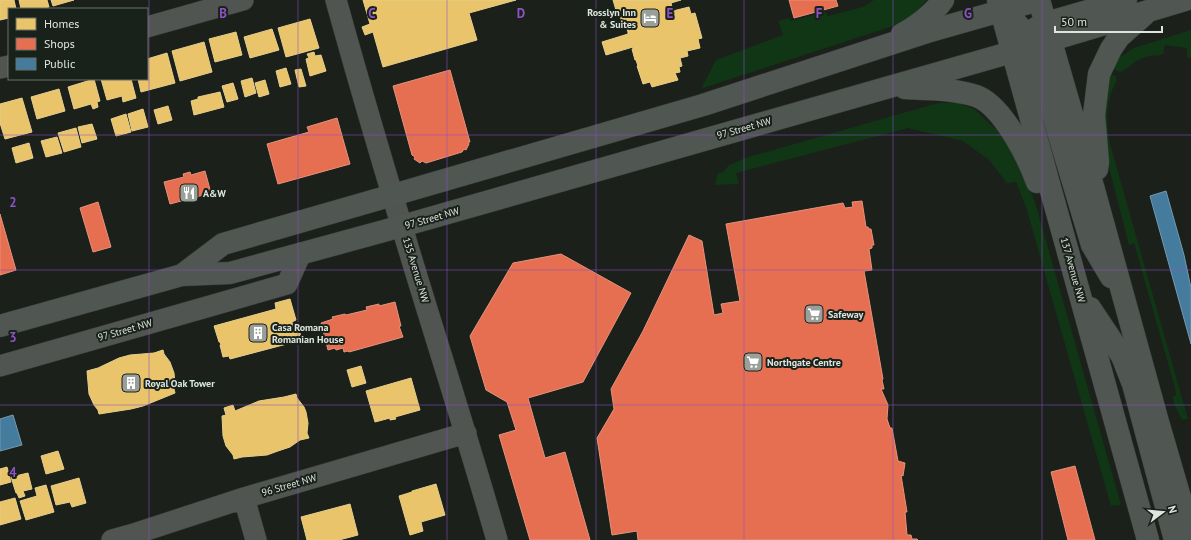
<svg xmlns="http://www.w3.org/2000/svg" width="1191" height="540" font-family="'PT Sans',sans-serif">
<style>
.green{fill:#103615}
.homes{fill:#e9c46a;stroke:#e6ce8d}
.shops{fill:#e76f51;stroke:#e4927b}
.public{fill:#457b9d;stroke:#739ab0}
.lines{fill:none;stroke-linecap:round;stroke-linejoin:round}
.minor-casing{stroke:#393d39;stroke-width:22}
.major-casing{stroke:#393d39;stroke-width:23}
.minor{stroke:#505551;stroke-width:21}
.major{stroke:#505651;stroke-width:22}
.grid{fill:none;stroke:#8f51c5;stroke-width:1;stroke-opacity:0.55}
.labels{text-anchor:middle;dominant-baseline:central;stroke-width:4;stroke-linejoin:round;paint-order:stroke}
.poi-label{font-size:10px;font-weight:bold;fill:#dee4de;stroke:#19221a;text-anchor:start}
.street-label{font-size:10px;fill:#dee4de;stroke:#19221a}
.grid-label{font-size:13px;text-anchor:middle;font-weight:bold;fill:#8f51c5;stroke:#19221a;stroke-width:4;stroke-linejoin:round;paint-order:stroke}
</style>
<rect width="100%" height="100%" fill="#1b201b"/>
<path class="green" d="M874 0H927L912 15 893 26 703 88 702 87 716 60 783 35 778 21 789 18 791 21 826 12 828 16 863 7Z
M1191 30V58H1187V48L1165 45 1163 54C1159 56 1155 55 1150 56 1147 56 1144 58 1141 59 1133 62 1128 69 1120 72L1112 68 1117 59 1134 48Z
M1115 75 1117 80C1105 102 1106 121 1110 144L1188 419 1182 420 1176 408 1172 397 1176 395 1175 388 1134 243 1129 245 1106 156 1102 122 1104 77Z
M938 103H958L974 109 1000 133 1013 154 1024 175 1035 202 1121 505 1111 506 1026 207 1016 182 1007 183 989 160 963 141 908 128 736 173 739 184 715 185 718 173 723 172 728 166 745 158Z"/>
<path class="homes" d="M0 0H14L16 9H9V18L0 20Z
M19 0H47L49 7 40 9H21Z
M51 0H74L53 6Z
M363 0H516L469 13 477 40 383 67 373 32 365 35 362 27 370 24Z
M613 0H681L671 3 673 11 689 7 691 14 695 13 702 38 698 39 700 48 687 51 688 56 680 58 682 66 679 67 680 72 675 73 678 80 652 87 650 82 643 84 637 66H638L636 60H635L632 49H633V47L606 55 602 42 628 34V32L625 24 622 22 620 16 618 17Z
M310 19 319 48 286 57 278 28Z
M272 29 279 50 250 58 244 37Z
M236 32 242 55 215 62 209 39Z
M204 42 212 72 180 81 172 51Z
M314 52 315 56 321 55 326 71 310 76 306 59 309 58 307 54Z
M167 53 175 83 141 92 138 79H147V59Z
M286 68 291 84 280 87 276 71Z
M301 69 306 86 299 87 295 70Z
M252 78 256 93 245 97 241 81Z
M94 79 100 101 97 102 98 107 93 109 91 104 74 109 68 87Z
M101 79H131L136 98 123 102 122 96 107 100Z
M265 80 269 94 259 97 255 83Z
M233 83 238 99 227 102 222 86Z
M59 89 65 111 37 119 31 97Z
M220 92 224 107 194 115 191 101 198 99V97Z
M22 98 32 132 5 139 0 123V104Z
M168 106 172 120 158 124 154 110Z
M143 109 148 127 132 131 128 114Z
M126 114 131 132 116 136 111 119Z
M92 124 97 139 82 143 78 127Z
M76 128 81 147 64 152 58 133Z
M57 137 62 153 46 157 41 141Z
M29 143 33 158 16 163 12 148Z
M290 299 296 320 292 322V324L297 323 302 340 230 359 229 356 223 357 220 345H221L220 342H219L214 326 276 309 275 303Z
M163 350 164 354 170 362 174 373 175 384 174 389 175 393 143 406 131 409 99 414 98 410 94 405 89 394 87 371 98 368 119 358 130 355 154 353Z
M361 366 366 383 352 387 347 370Z
M411 378 420 410 395 417 396 419 390 420V418L375 422 366 391Z
M296 394 297 398 304 407 306 412 308 423 307 433 309 438 300 440 290 447 278 451 267 455 242 457 234 459 233 455 226 446 223 436 222 416 226 415 224 408 233 405 235 411 259 401 284 397Z
M58 451 64 469 46 474 41 456Z
M7 467 11 482 0 485V469Z
M28 473 32 489 23 491 25 496 19 498 17 493H16L11 477Z
M79 478 86 503 72 507 70 502 56 505 51 486Z
M436 484 445 515 421 522 423 531 410 535 399 496 412 492V491Z
M46 485 54 512 26 520 20 501 37 496 35 488Z
M15 498 21 519 0 525V502Z
M350 504 358 535 339 540H307L301 517Z"/>
<path class="shops" d="M789 0H836L838 6 794 18Z
M450 70 470 142H468L469 144 466 150 464 149 462 152 426 163 422 161 420 163 414 159 415 157 412 155 393 86Z
M337 118 350 164 278 184 267 144 309 132 307 127Z
M205 171 211 193 170 204 164 182 184 177 183 174 190 172 191 175Z
M862 201 866 227H868L869 229H871L874 245H872V248L869 249 872 270 864 271 883 379 882 380 884 389H881L888 405 887 419 890 428H892L898 461 905 463 903 476 901 475 907 512H905L907 535H911L912 539H917L918 540H638L637 531 612 535 597 438 614 409 611 389 643 331 689 235 702 241 714 315 723 313 721 304 740 301 726 224 843 203 845 208 853 207 852 202Z
M98 202 111 247 93 252 80 208Z
M0 214 16 270 0 275Z
M561 254 631 293 583 382 528 398 545 458 565 452 590 540H530L499 435 516 430 507 402 486 390 470 336 513 263Z
M395 302 401 326H399L403 337 349 352 348 351 344 352 343 348 336 350 335 348 328 350 321 323 333 319 332 317 345 314 346 315 367 310 366 307 379 304V306Z
M1075 466 1095 540H1068L1051 472Z"/>
<path class="public" d="M1166 191 1184 255 1191 288V344L1150 196Z
M13 415 22 445 0 451V419Z"/>
<g class="lines">
<g class="minor-casing">
<path id="minor" d="M336 0C357 76 379 151 402 227 433 331 467 435 497 540
M147 27 243 0
M0 68 9 66
M0 366 287 284 301 253
M244 498 256 540
M112 540 137 533 244 498 466 433"/>
</g>
<g class="major-casing">
<path id="major" d="M998 0 1148 540
M1039 0 1094 190 1158 422 1191 535
M1002 11C1015 20 1025 31 1032 45L1092 245 1111 277
M1033 31 1036 28 1046 23 1126 0
M902 34C916 27 934 13 943 0
M905 88C927 89 955 89 976 96 1002 105 1028 157 1037 182
M1097 169 1098 162 1094 115 1099 74 1111 49 1119 37 1144 15
M182 275 223 244 393 195 703 105 927 32 1039 0
M1090 308 1122 356 1133 384 1175 540
M0 326 182 275 230 273 402 226 998 56 1185 0"/>
</g>
<use href="#minor" class="minor"/>
<use href="#major" class="major"/>
</g>
<path class="grid" d="M149 0V540M298 0V540M447 0V540M596 0V540M744 0V540M893 0V540M1042 0V540M0 135H1191M0 270H1191M0 405H1191"/>
<defs>
<g id="hotel-square" transform="scale(1)"><rect x="-9" y="-9" width="18" height="18" rx="4" fill="#9a9f9a" stroke="#19221a"/><path d="M-6-4.5h1.5V1H6V5H4.5V3h-9V5H-6ZM-4 0a1.8 1.8 0 1 1 3.6 0ZM.5 0V-2.5h3Q6-2.5 6 0Z" fill="#fff"/></g>
<g id="restaurant-square" transform="scale(1)"><rect x="-9" y="-9" width="18" height="18" rx="4" fill="#9a9f9a" stroke="#19221a"/><path d="M-5-6h1v4h1v-4h1v4h1v-4h1v5L-1.5 .5V6h-2V.5L-5-1ZM5-6V6H3V1.5H1.5Q1.5-4 5-6Z" fill="#fff"/></g>
<g id="supermarket-square" transform="scale(1)"><rect x="-9" y="-9" width="18" height="18" rx="4" fill="#9a9f9a" stroke="#19221a"/><path d="M-6-5.5h2.5l.6 2H6L4.5 2H-2.5L-4.4-4H-6ZM-1.5 3.2a1.3 1.3 0 1 0 .1 0ZM3 3.2a1.3 1.3 0 1 0 .1 0Z" fill="#fff"/></g>
<g id="building-square" transform="scale(1)"><rect x="-9" y="-9" width="18" height="18" rx="4" fill="#9a9f9a" stroke="#19221a"/><path d="M-4-6H4V6H1V3H-1V6H-4ZM-2.5-4.3h1.7v1.8h-1.7ZM.8-4.3h1.7v1.8H.8ZM-2.5-1h1.7V.8h-1.7ZM.8-1h1.7V.8H.8Z" fill="#fff"/></g>
</defs>
<g fill-rule="evenodd">
<use href="#hotel-square" x="650" y="18"/>
<use href="#restaurant-square" x="189" y="193"/>
<use href="#supermarket-square" x="814" y="314"/>
<use href="#building-square" x="258" y="333"/>
<use href="#supermarket-square" x="753" y="362"/>
<use href="#building-square" x="131" y="383"/>
</g>
<g class="labels">
<g class="poi-label">
<text x="636" y="12" text-anchor="end">Rosslyn Inn<tspan x="636" dy="12">&amp; Suites</tspan></text>
<text x="203" y="193">A&amp;W</text>
<text x="828" y="314">Safeway</text>
<text x="272" y="327">Casa Romana<tspan x="272" dy="12">Romanian House</tspan></text>
<text x="767" y="362">Northgate Centre</text>
<text x="145" y="383">Royal Oak Tower</text>
</g>
<g class="street-label">
<text transform="translate(744 128) rotate(-16)">97 Street NW</text>
<text transform="translate(432 218) rotate(-16)">97 Street NW</text>
<text transform="translate(416 270) rotate(73)">135 Avenue NW</text>
<text transform="translate(1073 270) rotate(74)">137 Avenue NW</text>
<text transform="translate(125 330) rotate(-16)">97 Street NW</text>
<text transform="translate(289 485) rotate(-16)">96 Street NW</text>
</g>
</g>
<g class="grid-label">
<text x="223" y="18">B</text>
<text x="372" y="18">C</text>
<text x="521" y="18">D</text>
<text x="670" y="18">E</text>
<text x="819" y="18">F</text>
<text x="968" y="18">G</text>
<text x="13" y="207">2</text>
<text x="13" y="342">3</text>
<text x="13" y="477">4</text>
</g>
<rect x="8" y="8" width="140" height="72" fill="#19221a" stroke="#687068"/>
<rect x="16" y="18" width="20" height="12" fill="#e9c46a" stroke="#687068"/>
<text x="44" y="28" font-size="12" fill="#dee4de">Homes</text>
<rect x="16" y="38" width="20" height="12" fill="#e76f51" stroke="#687068"/>
<text x="44" y="48" font-size="12" fill="#dee4de">Shops</text>
<rect x="16" y="58" width="20" height="12" fill="#457b9d" stroke="#687068"/>
<text x="44" y="68" font-size="12" fill="#dee4de">Public</text>
<g transform="translate(1163 512) rotate(74)" stroke="#19221a" stroke-width="3" paint-order="stroke">
<path d="M0-3L7 15L0 10L-7 15Z" fill="#dee4de"/>
<text y="-6" font-size="11" font-weight="bold" text-anchor="middle" fill="#dee4de">N</text>
</g>
<path d="M1055 26v6h107v-6" fill="none" stroke="#dee4de" stroke-width="2"/>
<text x="1061" y="26" font-size="12" fill="#dee4de" stroke="#19221a" stroke-width="3" paint-order="stroke">50 m</text>
</svg>
